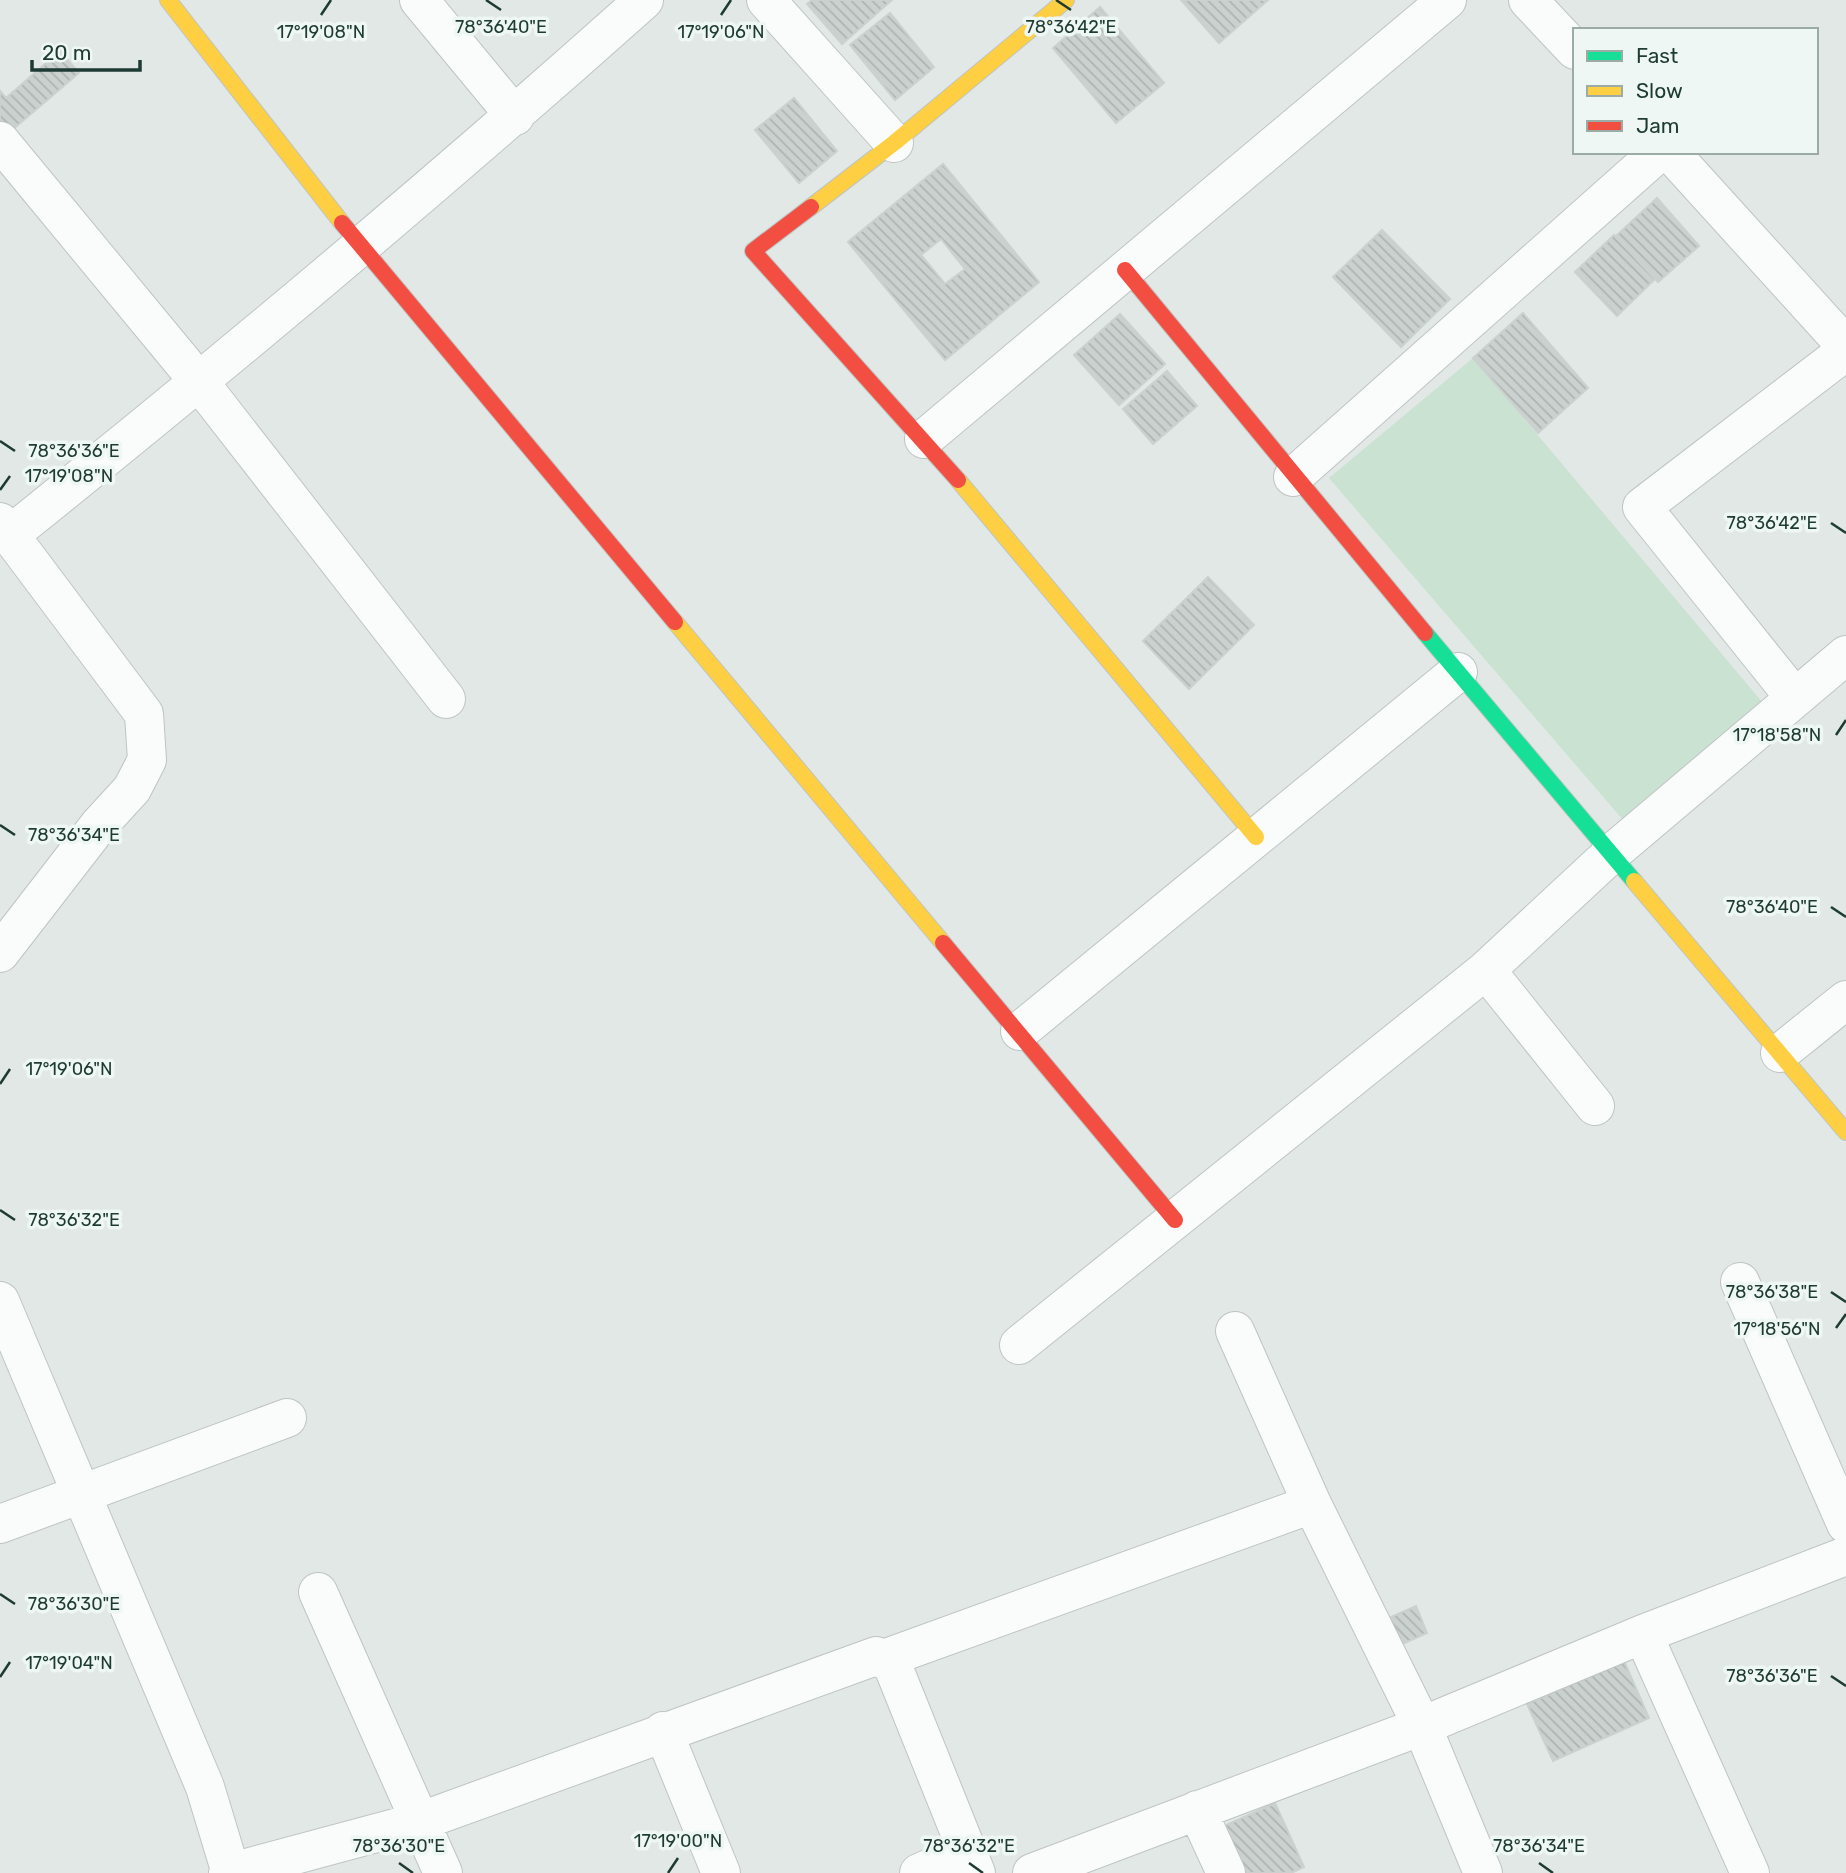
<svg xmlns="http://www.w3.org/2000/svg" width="1846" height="1873" font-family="Rubik,sans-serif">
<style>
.green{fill:#c9e2d1}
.building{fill:url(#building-back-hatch);stroke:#cad1ce;stroke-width:2;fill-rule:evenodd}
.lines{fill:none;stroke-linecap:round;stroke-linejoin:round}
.street-casing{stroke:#bec5c2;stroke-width:40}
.fast-casing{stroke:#bdc5c2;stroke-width:18}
.slow-casing{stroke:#bdc5c2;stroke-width:18}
.jam-casing{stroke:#bdc5c2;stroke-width:18}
.street{stroke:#fafcfb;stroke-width:38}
.fast{stroke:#16e098;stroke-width:16}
.slow{stroke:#ffcf43;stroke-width:16}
.jam{stroke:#f24e42;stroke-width:16}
.ticks{fill:none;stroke:#1e3b33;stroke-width:2.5}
.ticks-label{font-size:18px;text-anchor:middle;fill:#1e3b33;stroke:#eef7f3;stroke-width:7;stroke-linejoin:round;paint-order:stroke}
</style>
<defs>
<pattern id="building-back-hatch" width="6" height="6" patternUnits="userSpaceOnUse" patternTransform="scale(1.75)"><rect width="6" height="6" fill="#cbd1cf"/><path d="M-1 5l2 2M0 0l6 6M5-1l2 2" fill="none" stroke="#aeb4b2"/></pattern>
</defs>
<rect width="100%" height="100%" fill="#e1e8e5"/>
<path class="green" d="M1473 358 1763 703 1624 821 1329 478Z"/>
<path class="building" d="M812 0H892L842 44 807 4Z
M1181 0H1268L1219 43Z
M1100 7 1164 83 1116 123 1053 48Z
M890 13 934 67 895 100 850 45Z
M60 51 79 73 4 137 0 133V91L6 98Z
M794 98 837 151 799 183 755 130Z
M943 164 1039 282 945 360 848 242ZM941 239 965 269 945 284 921 255Z
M1657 198 1699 246 1658 282 1617 235Z
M1382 230 1450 299 1401 347 1333 277Z
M1614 235 1655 279 1617 316 1575 272Z
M1523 313 1588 388 1538 433 1473 358Z
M1120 314 1165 364 1119 405 1074 355Z
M1167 371 1197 406 1153 444 1123 409Z
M1208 577 1254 625 1189 689 1143 641Z
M1416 1606 1427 1633 1396 1647 1384 1620Z
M1624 1661 1649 1718 1553 1761 1527 1704Z
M1275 1803 1304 1867 1291 1873H1231L1213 1831Z"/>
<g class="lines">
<g class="street-casing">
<path id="street" d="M419 0 515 116
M766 0 894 143
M1528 0 1575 50
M0 141 200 383 446 699
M1670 152 1846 346
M924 439 1447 0
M1293 477 1659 152
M0 522 144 714 147 760 132 789 99 825 0 953
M11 534C227 361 438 184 644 0
M1795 698 1642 507 1846 351
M1486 970 1595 1106
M1020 1031 1458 672
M1780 1053 1846 1000
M1740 1282 1846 1524
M0 1301 205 1787 231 1873
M1235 1331 1312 1504
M1019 1345 1486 970 1612 853 1846 655
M0 1524 287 1418
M318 1592 443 1873
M1643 1634 1750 1873
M886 1658 1312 1504 1422 1726 1483 1873
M663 1731 721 1873
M1197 1810 1226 1873
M228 1873 421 1821 876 1656 892 1664 976 1873
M919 1873 967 1852
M1032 1873 1422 1726 1643 1634 1846 1556"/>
</g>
<g class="fast-casing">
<path id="fast" d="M1425 633 1634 881"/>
</g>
<g class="slow-casing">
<path id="slow" d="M168 0 342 223
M811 207 894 143 1066 0
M958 480 1256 837
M675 622 943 943
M1634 881 1846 1132"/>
</g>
<g class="jam-casing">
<path id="jam" d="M811 207 753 251 958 480
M342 223 675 622
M1125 270 1425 633
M943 943 1175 1220"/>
</g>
<use href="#street" class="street"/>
<use href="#fast" class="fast"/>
<use href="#slow" class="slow"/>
<use href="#jam" class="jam"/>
</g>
<path class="ticks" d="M486 0 501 10M1056 0 1071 10M321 15 331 0M721 15 731 0M0 441 15 451M0 490 10 476M1831 523 1846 533M1836 735 1846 720M0 825 15 835M1831 907 1846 917M0 1084 10 1069M0 1210 15 1220M1831 1292 1846 1302M1836 1328 1846 1314M0 1594 15 1604M1831 1676 1846 1686M0 1677 10 1662M399 1863 413 1873M969 1863 983 1873M1539 1863 1553 1873M668 1873 678 1858"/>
<g class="ticks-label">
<text x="501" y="33">78°36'40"E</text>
<text x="1071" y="33">78°36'42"E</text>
<text x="321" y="38">17°19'08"N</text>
<text x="721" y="38">17°19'06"N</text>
<text x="74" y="457">78°36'36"E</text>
<text x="69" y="482">17°19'08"N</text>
<text x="1772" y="529">78°36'42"E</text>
<text x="1777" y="741">17°18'58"N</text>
<text x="74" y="841">78°36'34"E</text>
<text x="1772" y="913">78°36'40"E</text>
<text x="69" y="1075">17°19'06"N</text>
<text x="74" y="1226">78°36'32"E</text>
<text x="1772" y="1298">78°36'38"E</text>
<text x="1777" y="1335">17°18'56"N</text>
<text x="74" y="1610">78°36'30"E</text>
<text x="69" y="1669">17°19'04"N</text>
<text x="1772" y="1682">78°36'36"E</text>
<text x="678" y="1847">17°19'00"N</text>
<text x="399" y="1852">78°36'30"E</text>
<text x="969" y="1852">78°36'32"E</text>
<text x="1539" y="1852">78°36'34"E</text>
</g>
<rect x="1573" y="28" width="245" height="126" fill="#eef7f3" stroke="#9baca6" stroke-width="2"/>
<rect x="1587" y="51" width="35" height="10" fill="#16e098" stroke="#9baca6" stroke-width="2"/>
<text x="1636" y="63" font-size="21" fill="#1e3b33">Fast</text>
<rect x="1587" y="86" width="35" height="10" fill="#ffcf43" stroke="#9baca6" stroke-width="2"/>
<text x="1636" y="98" font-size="21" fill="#1e3b33">Slow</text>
<rect x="1587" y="121" width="35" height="10" fill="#f24e42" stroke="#9baca6" stroke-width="2"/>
<text x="1636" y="133" font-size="21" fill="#1e3b33">Jam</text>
<path d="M32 60v10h108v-10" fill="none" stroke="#1e3b33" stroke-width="3.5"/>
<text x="42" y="60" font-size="21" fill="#1e3b33" stroke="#eef7f3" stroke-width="5" paint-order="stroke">20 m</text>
</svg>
